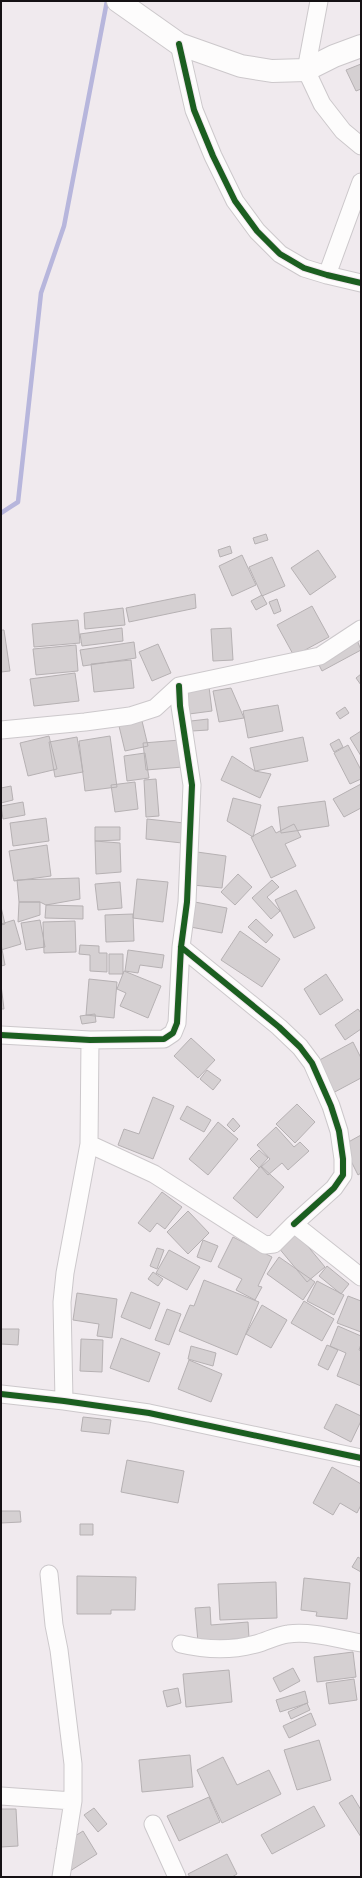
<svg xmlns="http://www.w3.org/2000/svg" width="362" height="1878" font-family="'Space Grotesk',sans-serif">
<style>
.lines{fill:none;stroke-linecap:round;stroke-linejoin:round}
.stream{stroke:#b7b6dc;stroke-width:4.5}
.building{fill:#d5d0d2;stroke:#b6b1b3}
.minor-casing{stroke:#ccc8cb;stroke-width:19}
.tertiary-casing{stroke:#ccc8cb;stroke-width:24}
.minor{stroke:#fdfcfc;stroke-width:17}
.tertiary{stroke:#fdfcfc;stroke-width:22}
.cycleway-casing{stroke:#f3e7ef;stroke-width:8}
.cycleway{stroke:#1b5e20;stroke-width:6}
</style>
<rect width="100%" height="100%" fill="#f0eaee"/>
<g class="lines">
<path class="stream" d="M1 513 18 502 41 293 64 226 107 1"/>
</g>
<path class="building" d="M361 64V89L356 91 346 70Z
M266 534 268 540 255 544 253 538Z
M230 546 232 553 220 557 218 550Z
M318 550 336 577 310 595 291 568Z
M242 555 256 585 232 596 219 566Z
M272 557 285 586 262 596 249 567Z
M195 594 196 608 129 622 126 608Z
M262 595 267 604 256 610 251 601Z
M277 599 281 611 274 614 269 602Z
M312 606 329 637 294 656 277 625Z
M123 608 125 625 85 629 84 613Z
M78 620 80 643 34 647 32 624Z
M122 628 123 641 82 646 80 634Z
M231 628 233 660 213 661 211 629Z
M1 630H4L10 671 1 672Z
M355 635 361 650 322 671 315 657Z
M134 642 136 658 83 666 80 650Z
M158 644 171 673 152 681 139 652Z
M76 645 78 671 36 675 33 649Z
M131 660 134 688 94 692 91 664Z
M75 673 79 701 34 706 30 679Z
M361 674V685L356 678Z
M209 687 212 711 189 714 186 690Z
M231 688 244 718 219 722 213 691Z
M278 705 283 731 248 738 243 711Z
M345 707 349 713 340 719 336 713Z
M208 719V730L192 731 191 721Z
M142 721 148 746 125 751 119 726Z
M361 731V756L350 738Z
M49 736 57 769 28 776 20 743Z
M110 736 117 787 85 791 79 741Z
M77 737 83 772 55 777 49 742Z
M303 737 308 761 255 771 250 748Z
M339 739 343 747 334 752 330 744Z
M180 740 183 767 146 770 143 743Z
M348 745 361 770V779L350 784 334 753Z
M145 753 149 778 127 781 124 756Z
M232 756 255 771 271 774 260 798 221 780Z
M156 779 159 816 146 817 144 780Z
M135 782 138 809 115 812 111 785Z
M361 784V808L344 817 333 799Z
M11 786 13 800 1 803V788Z
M233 798 261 805 253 837 227 821Z
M325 801 329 826 281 833 278 807Z
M23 802 25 815 3 819 1 806Z
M46 818 49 841 13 846 10 823Z
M147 819 184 823 182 843 146 839Z
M294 824 301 837 285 844 296 866 271 878 251 837 272 826 276 833Z
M95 827H120V840L95 841Z
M95 841 120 843 121 872 96 874Z
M47 845 51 876 14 881 9 851Z
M197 852 226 856 222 888 193 885Z
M238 874 252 887 235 905 221 892Z
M79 878 80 899 46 905 40 902H19L17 880Z
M137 879 168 882 163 922 133 918Z
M272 880 279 887 267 897 280 911 271 919 252 898Z
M120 882 122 908 98 910 95 884Z
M296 890 315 928 294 938 275 900Z
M184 900 227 908 222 933 180 925Z
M19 902H40V915L18 922Z
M46 905 83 906V919L45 918Z
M1 907 5 924 1 925Z
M133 914 134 941 106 942 105 915Z
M256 919 273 935 266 943 248 927Z
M14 920 21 944 1 950V924Z
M40 920 45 947 26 950 21 923Z
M75 921 76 952 44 953 43 922Z
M240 931 280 959 262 987 221 960Z
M1 944 5 965 1 966Z
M80 945 99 946V953H107V972L90 971V955L79 954Z
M128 950 164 955 162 968 140 965 138 973 125 971Z
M109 954H123V974H109Z
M124 971 161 986 148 1018 120 1006 126 993 117 989Z
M326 974 343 1000 320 1015 304 989Z
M89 979 117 982 114 1018 86 1015Z
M1 985 4 1009H1Z
M358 1009 361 1013V1029L345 1040 335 1025Z
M95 1014 96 1022 82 1024 80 1016Z
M191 1038 215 1060 198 1078 174 1056Z
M353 1042 361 1058V1078L331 1094 314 1063Z
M207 1070 221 1080 213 1090 200 1079Z
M153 1097 174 1106 153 1159 118 1145 124 1129 139 1134Z
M297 1104 315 1122 295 1143 276 1124Z
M187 1106 211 1120 204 1132 180 1119Z
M233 1118 240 1126 234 1132 227 1125Z
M218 1122 238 1139 208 1175 189 1159Z
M276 1127 294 1147 300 1142 309 1151 288 1170 282 1163 268 1175 261 1167 270 1159 257 1145Z
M361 1135V1173L358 1175 343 1145Z
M259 1150 268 1158 259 1168 250 1159Z
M261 1166 284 1187 257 1218 233 1198Z
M162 1192 182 1207 165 1229 157 1223 150 1232 138 1223Z
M188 1211 209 1233 188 1254 167 1232Z
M291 1226 325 1267 307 1282 273 1241Z
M233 1237 272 1257 258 1286 262 1287 255 1300 236 1290 242 1279 218 1267Z
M203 1240 218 1246 211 1262 197 1257Z
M157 1248 164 1250 157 1269 150 1266Z
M169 1250 200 1267 187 1290 156 1273Z
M279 1257 315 1282 303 1300 267 1274Z
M327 1266 349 1284 341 1294 319 1276Z
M153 1272 163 1279 158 1286 148 1279Z
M204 1280 259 1302 237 1355 179 1331 190 1305 194 1306Z
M317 1281 344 1295 334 1315 307 1301Z
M131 1292 160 1303 150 1329 121 1317Z
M77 1293 117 1299 112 1338 97 1336 99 1324 73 1320Z
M348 1296 361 1301V1332L337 1323Z
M304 1301 334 1319 322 1341 291 1323Z
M262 1305 287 1320 271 1348 246 1334Z
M167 1309 181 1314 169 1345 155 1340Z
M338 1326 361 1336V1344L359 1350 361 1351V1386L337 1376 346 1353 330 1346Z
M1 1329H19L18 1345 1 1344Z
M121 1338 160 1353 149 1382 110 1368Z
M81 1339 103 1340 102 1372 80 1371Z
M327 1345 338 1350 328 1370 318 1365Z
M191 1346 216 1353 213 1366 188 1359Z
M189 1360 222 1374 211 1402 178 1389Z
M336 1404 361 1416V1421L351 1442 324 1428Z
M83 1417 111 1420 109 1434 81 1431Z
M127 1460 184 1471 178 1503 121 1492Z
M332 1467 361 1484V1505L357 1513 340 1503 333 1515 313 1503Z
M1 1511H20L21 1522 1 1523Z
M80 1524H93V1535H80Z
M358 1557 361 1559V1572L352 1567Z
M77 1576 136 1577 135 1610H111V1614H77Z
M304 1578 350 1583 347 1619 316 1616 317 1612 301 1610Z
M276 1582 277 1618 220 1620 218 1584Z
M210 1607 211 1625 248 1622 249 1638 198 1642 195 1608Z
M353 1652 356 1677 317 1682 314 1657Z
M293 1668 300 1681 280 1692 273 1678Z
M229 1670 232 1702 186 1707 183 1674Z
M354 1679 357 1700 329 1704 326 1683Z
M178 1688 181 1703 167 1707 163 1691Z
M305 1691 308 1703 280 1712 276 1700Z
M307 1703 310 1710 291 1719 288 1712Z
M311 1713 316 1725 289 1738 283 1726Z
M319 1740 331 1780 297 1790 284 1750Z
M190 1755 193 1787 142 1792 139 1760Z
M223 1757 237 1785 269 1770 281 1794 222 1823 197 1770Z
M352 1795 361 1810V1837L339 1803Z
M209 1797 220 1822 179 1841 167 1816Z
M314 1806 325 1826 272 1854 261 1835Z
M94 1808 107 1824 98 1832 84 1815Z
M1 1809H16L18 1846 1 1847Z
M83 1831 97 1854 70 1871 56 1848Z
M227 1854 237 1874 232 1877H190L188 1874Z"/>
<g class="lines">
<g class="minor-casing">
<path id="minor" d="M319 1 306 70 322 104 343 131 361 146
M179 44 194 110 213 156 235 201 257 231 280 254 304 268 327 275 361 283
M327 275 361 182
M1 730 85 722 130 716 155 708 179 686 320 656 361 629
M181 947 279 1027 300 1047 312 1063 331 1106 339 1131 343 1159V1175L334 1188 294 1224
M1 1035 90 1040 164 1039 173 1033 177 1023 181 947 187 902 192 785 180 706 179 686
M89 1144 154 1174 265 1245 274 1244 294 1224 361 1277
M1 1394 64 1401 149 1413 361 1458
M64 1401 62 1302 65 1273 89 1144 90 1040
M49 1574 54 1625 59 1650 73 1764V1801L61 1877
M181 1644C206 1650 231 1651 256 1644 267 1641 278 1635 288 1634 312 1631 338 1639 361 1643
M1 1796 73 1801
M153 1824 177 1877"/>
</g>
<g class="tertiary-casing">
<path id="tertiary" d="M118 1 179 44 241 66 272 71 306 70 334 56 361 46"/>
</g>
<use href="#minor" class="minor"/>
<use href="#tertiary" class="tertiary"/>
<g class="cycleway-casing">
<path id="cycleway" d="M179 44 194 110 213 156 235 201 257 231 280 254 304 268 327 275 361 283
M181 947 279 1027 300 1047 312 1063 331 1106 339 1131 343 1159V1175L334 1188 294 1224
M1 1035 90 1040 164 1039 173 1033 177 1023 181 947 187 902 192 785 180 706 179 686
M1 1394 64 1401 149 1413 361 1458"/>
</g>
<use href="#cycleway" class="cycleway"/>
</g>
<rect width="362" height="1878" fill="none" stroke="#151114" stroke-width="4"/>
</svg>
